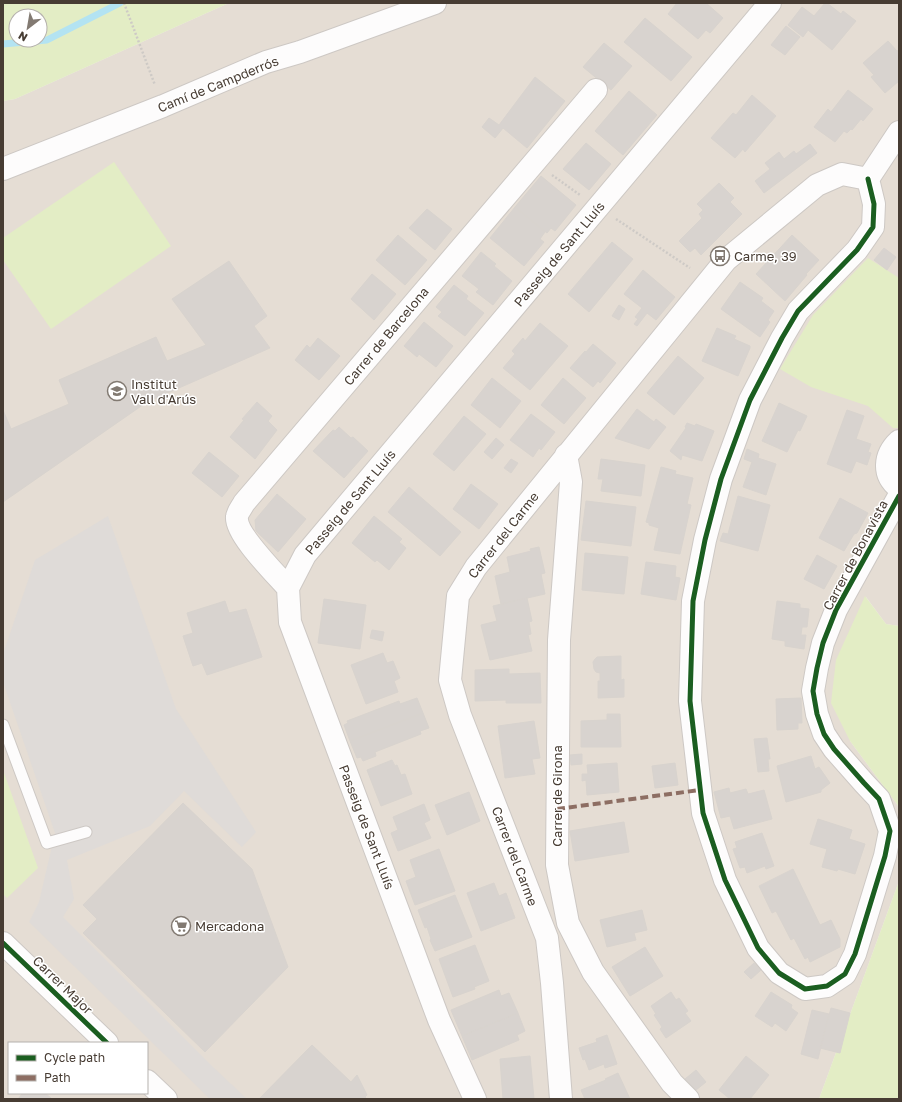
<svg xmlns="http://www.w3.org/2000/svg" width="902" height="1102" font-family="'Golos Text',sans-serif">
<style>
.residential{fill:#e5ddd4;fill-rule:evenodd}
.green{fill:#e3edc5;fill-rule:evenodd}
.parking{fill:#dfdbd8}
.lines{fill:none;stroke-linecap:round;stroke-linejoin:round}
.stream{stroke:#b3e3f2;stroke-width:7}
.building{fill:#d8d3cf;stroke:#d8d3ce}
.service-casing{stroke:#cdc8c4;stroke-width:13}
.minor-casing{stroke:#cdc8c4;stroke-width:24}
.tertiary-casing{stroke:#cdc8c4;stroke-width:24}
.path{stroke:#cecac6;stroke-width:2.5;stroke-dasharray:2 2;stroke-linecap:butt}
.service{stroke:#fdfcfc;stroke-width:11}
.minor{stroke:#fdfcfc;stroke-width:22}
.tertiary{stroke:#fdfcfc;stroke-width:22}
.quiet{stroke:#8d6e63;stroke-width:4;stroke-dasharray:8 4;stroke-linecap:butt}
.cycleway-casing{stroke:#fff;stroke-width:8}
.cycleway{stroke:#1b5e20;stroke-width:5}
.labels{text-anchor:middle;dominant-baseline:central;stroke-width:3;stroke-linejoin:round;paint-order:stroke}
.street-label{font-size:13px;fill:#473c33;stroke:#fff}
.poi-label{font-size:13px;fill:#473c33;stroke:#fff;text-anchor:start}
</style>
<rect width="100%" height="100%" fill="#f0ece8"/>
<path class="residential" d="M229 3H899V626L886 624 866 597 850 741 899 807V881L819 1099H3V101L15 99ZM9 1043H147V1093H9Z"/>
<path class="green" d="M3 3H229L15 99 3 101ZM16 16H40V40H16Z
M114 162 171 246 51 329 3 260V238Z
M868 258 899 278V428H893L868 406 811 387 780 369 813 315Z
M865 596 886 624 899 626V807L850 741 831 703 836 660Z
M3 770 38 868 7 898 3 894Z
M899 881V1099H819Z"/>
<path class="parking" d="M108 516 176 709 256 832 242 847 184 791 150 826 67 860 74 899 63 917 214 1068 247 1099H210L29 922 39 902 55 833 3 682V654L35 560Z"/>
<g class="lines">
<path class="stream" d="M3 44 47 40 120 3"/>
</g>
<path class="building" d="M677 3H706L723 18 710 33 706 30 698 39 668 14Z
M825 3H827L841 14 843 11 856 21 832 50 808 30 803 37 788 25 802 7 814 16Z
M645 18 692 57 671 81 624 42Z
M786 26 800 37 785 55 771 45Z
M888 41 897 51 899 50V81L885 93 871 77 874 75 863 63Z
M604 43 632 66 611 90 583 67Z
M535 77 565 101 527 148 503 128 495 138 482 127 489 118 499 125Z
M848 90 873 109 863 121 861 119 852 130 851 129 847 133 844 131 835 142 814 127 828 109 831 112Z
M629 91 657 115 623 155 595 131Z
M752 95 776 116 745 152 743 149 735 158 711 138 733 113 736 115Z
M586 143 611 164 589 190 563 169Z
M810 144 817 153 764 193 755 181 770 169 765 163 779 152 784 159 794 151 796 154Z
M541 176 576 205 555 231 551 228 547 233 515 207Z
M719 183 734 198 730 202 742 214 701 255 695 248 690 252 679 241 702 218 699 214 703 210 697 204Z
M515 207 545 232 540 239 544 242 524 266 490 238Z
M427 209 452 229 435 250 409 228Z
M398 235 427 260 405 285 376 260Z
M792 235 819 260 806 274 807 275 785 301 756 274Z
M612 242 633 259 589 312 568 294Z
M884 248 896 257 887 270 874 260Z
M481 252 496 264 494 266 512 281 493 305 476 292 479 289 462 276Z
M229 261 267 316 254 326 270 348 147 402 3 502V410L11 429 69 404 59 380 156 337 167 361 206 345 172 299Z
M643 270 675 297 656 320 647 313 637 326 634 324 638 319 635 317 642 308 624 294Z
M372 274 396 294 374 320 351 299Z
M740 282 763 298 761 301 774 311 768 320 770 322 760 337 721 309Z
M454 285 468 296 466 299 484 313 465 336 438 316 442 312 436 307Z
M619 305 625 309 619 320 612 316Z
M424 322 453 346 436 367 419 354 417 357 404 346Z
M540 323 568 346 530 390 503 368 515 354 512 351 523 338 525 341Z
M717 328 736 336 734 339 750 346V348L738 376 702 361Z
M318 338 340 356 319 380 295 360 307 345 310 348Z
M593 344 616 363 600 383 598 381 593 387 570 368 585 351 586 352Z
M678 356 704 378 674 415 647 393Z
M492 378 521 401 500 428 471 405Z
M563 378 586 398 564 424 541 405Z
M257 402 272 416 268 421 277 430 255 459 230 437 244 420 242 419Z
M779 403 807 416 800 431 798 430 787 452 762 441Z
M637 409 654 422 656 419 666 427 649 449 615 438Z
M847 410 864 416 856 439 871 444 868 452 871 453 867 465 856 461 851 473 827 464Z
M531 414 555 432 541 450 539 448 533 457 510 440Z
M464 416 486 434 454 471 433 454Z
M687 423 695 426 696 424 714 431 702 461 682 455 681 460 670 451 686 428 685 427Z
M339 427 351 438 353 437 368 451 344 478 313 451 333 430 335 431Z
M496 438 504 445 492 459 484 452Z
M747 449 759 454 758 458 776 464 766 495 743 487 752 462 744 459Z
M209 452 239 476 222 497 192 473Z
M511 459 518 463 511 473 504 468Z
M601 459 645 465 641 496 601 491 603 479H598Z
M661 467 676 471 675 474 693 478 687 504 691 505 680 554 654 550 659 528 649 525V523L646 522Z
M471 484 498 504 479 529 453 509Z
M409 487 461 532 440 556 388 512Z
M277 494 306 519 278 552 256 531 255 520Z
M738 496 770 505 758 551 720 541 723 533 728 534Z
M840 498 868 513 857 533 854 534 844 551 819 538Z
M586 501 636 507 631 546 581 540Z
M374 516 402 539 399 542 406 548 389 570 377 560 375 562 352 543Z
M539 547 545 573 541 574 545 594 501 604 495 576 510 572 507 557 531 551 530 549Z
M585 553 628 557 624 594 582 590Z
M817 555 837 566 824 589 804 579Z
M646 562 676 566 675 577 680 578 676 600 641 594Z
M527 598 532 621 529 622 531 634 528 635 532 651 490 660 481 625 497 621 493 606Z
M324 599 366 605 360 649 318 643Z
M225 601 229 613 246 609 262 657 207 675 202 663 193 666 183 636 193 633 187 613Z
M777 601 800 604V608L809 609 807 627H802L801 635H806L804 649 785 646V641L772 639Z
M372 630 384 632 382 641 370 638Z
M383 653 387 663 393 661 400 678 394 681 398 692 366 704 351 665Z
M621 656V680L624 679V697L598 698V681H600V673L596 672 594 669 593 662 595 659 597 657Z
M509 669V674L540 673 541 703H506V700L475 701V670Z
M417 698 423 713 350 741 344 725 348 723 347 721 399 701 400 704Z
M801 698 802 723H798V729L777 730 776 699Z
M423 713 429 728 420 731 421 734 375 752 376 756 363 761 361 757 357 758 350 741Z
M607 714H620L621 747H581V721L607 720Z
M534 721 540 758 532 759 535 774 505 778 498 726Z
M767 738 770 759H768L769 771 758 772 754 739Z
M582 754V764L571 765 570 755Z
M811 756 815 769 819 767 830 783 821 790V792L786 802 777 766Z
M392 760 395 766 397 765 401 775 405 774 412 794 381 806 367 770Z
M617 763 619 792 587 795 586 780 582 781V774H588L587 765Z
M675 763 678 785 655 788 652 766Z
M729 788 730 793 746 789 748 794 764 790 772 819 734 829 730 816 721 818 714 792Z
M469 792 480 821 447 835 435 805Z
M183 803 252 869 288 967 205 1052 83 933 97 919 83 905Z
M424 804 430 820 424 823 431 838 398 851 391 833 398 830 393 817Z
M818 819 852 830 849 839 865 844 855 874 838 869 837 871 822 867 827 849 810 844Z
M624 822 629 852 575 861 570 831Z
M762 833 774 866 766 869 765 866 747 873 745 867 740 868 733 849 737 848 735 842Z
M439 849 455 891 415 905 406 881 416 877 410 860Z
M793 869 820 925 831 920 840 939V947L810 962 808 957 805 959 794 938 791 940 776 911 772 913 759 886Z
M494 883 499 896 506 893 515 918 481 931 467 893Z
M455 895 472 937 435 951 430 940 431 939 427 927 425 928 418 910Z
M642 910 647 930 634 933 636 940 607 947 600 920Z
M475 945 489 981 474 987 475 989 453 997 439 959Z
M645 947 663 976 630 996 612 967Z
M754 963 761 970 751 979 744 972Z
M499 990 501 996 509 993 518 1013 462 1036 451 1010Z
M671 992 676 1000 679 998 688 1011 685 1013 691 1021 666 1038 660 1029 662 1027 654 1015 656 1014 651 1006Z
M771 992 792 1005 791 1008 798 1013 786 1031 775 1023 772 1027 755 1016Z
M831 1008 850 1013 840 1053 820 1048Z
M812 1010 829 1014 818 1059 801 1054Z
M518 1013 525 1031 517 1035 519 1040 472 1060 462 1036Z
M607 1035 617 1064 605 1068 604 1064 589 1070 585 1059 583 1060 579 1048 597 1042 596 1039Z
M312 1045 351 1082 357 1075 367 1095 365 1097 367 1099H259Z
M530 1056 534 1099H503L500 1059Z
M746 1056 769 1075 750 1099H730L719 1090Z
M696 1070 706 1082 696 1090 685 1079Z
M618 1073 630 1099H585L581 1090 606 1080 605 1079Z
M21 1093H45L52 1099H18L22 1094Z"/>
<g class="lines">
<g class="service-casing">
<path id="service" d="M3 725 47 843 86 832"/>
</g>
<g class="minor-casing">
<path id="minor" d="M3 169 163 106 266 62 300 52 435 3
M868 179 874 204 873 227 857 250 798 311 782 338 750 400 721 479 705 540 693 601 690 701 703 813 725 880 758 948 779 973 805 989 827 986 845 974 855 954 885 856 890 831 879 799 864 783 834 749 824 734 817 714 813 691 817 668 823 643 836 610 899 496
M868 179 899 132
M899 441C884 455 882 475 899 488
M566 455 571 482 559 640 557 865 568 923 593 972 672 1083 688 1099
M288 588C277 575 235 534 237 517 237 513 242 507 244 503L596 90
M475 1099 439 1020 290 622 288 588 305 555 770 3
M561 1099 552 983 547 938 460 715 450 680 458 596 476 567 726 260 817 185 842 174 868 179"/>
</g>
<g class="tertiary-casing">
<path id="tertiary" d="M3 943 107 1043
M147 1081 166 1099"/>
</g>
<path class="path" d="M124 3 155 85
M552 175 580 195
M616 219 690 268"/>
<use href="#service" class="service"/>
<use href="#minor" class="minor"/>
<use href="#tertiary" class="tertiary"/>
<path class="quiet" d="M557 809 700 790"/>
<g class="cycleway-casing">
<path id="cycleway" d="M868 179 874 204 873 227 857 250 798 311 782 338 750 400 721 479 705 540 693 601 690 701 703 813 725 880 758 948 779 973 805 989 827 986 845 974 855 954 885 856 890 831 879 799 864 783 834 749 824 734 817 714 813 691 817 668 823 643 836 610 899 496
M3 943 107 1043"/>
</g>
<use href="#cycleway" class="cycleway"/>
</g>
<defs>
<g id="bus-ring" transform="scale(1)"><circle r="9.5" fill="#fff" stroke="#827a72" stroke-width="1.5"/><path d="M-5-6H5V4H4V6H2V4H-2V6H-4V4H-5ZM-3.5-4V0h7V-4ZM-3.5 1.2v1.5H-2V1.2ZM2 1.2v1.5H3.5V1.2Z" fill="#827a72"/></g>
<g id="school-ring" transform="scale(1)"><circle r="9.5" fill="#fff" stroke="#827a72" stroke-width="1.5"/><path d="M0-5L7-2L0 1L-7-2ZM-4 1L0 2.5L4 1V4Q0 6-4 4Z" fill="#827a72"/></g>
<g id="supermarket-ring" transform="scale(1)"><circle r="9.5" fill="#fff" stroke="#827a72" stroke-width="1.5"/><path d="M-6-5.5h2.5l.6 2H6L4.5 2H-2.5L-4.4-4H-6ZM-1.5 3.2a1.3 1.3 0 1 0 .1 0ZM3 3.2a1.3 1.3 0 1 0 .1 0Z" fill="#827a72"/></g>
</defs>
<g fill-rule="evenodd">
<use href="#bus-ring" x="720" y="256"/>
<use href="#school-ring" x="117" y="391"/>
<use href="#supermarket-ring" x="181" y="926"/>
</g>
<g class="labels">
<g class="street-label">
<text transform="translate(218 84) rotate(-22)">Camí de Campderrós</text>
<text transform="translate(559 254) rotate(-50)">Passeig de Sant Lluís</text>
<text transform="translate(386 336) rotate(-50)">Carrer de Barcelona</text>
<text transform="translate(350 502) rotate(-50)">Passeig de Sant Lluís</text>
<text transform="translate(503 535) rotate(-52)">Carrer del Carme</text>
<text transform="translate(855 555) rotate(-62)">Carrer de Bonavista</text>
<text transform="translate(557 796) rotate(-90)">Carrer de Girona</text>
<text transform="translate(367 827) rotate(69)">Passeig de Sant Lluís</text>
<text transform="translate(515 856) rotate(69)">Carrer del Carme</text>
<text transform="translate(63 985) rotate(44)">Carrer Major</text>
</g>
<g class="poi-label">
<text x="734" y="256">Carme, 39</text>
<text x="131" y="384">Institut<tspan x="131" dy="15">Vall d'Arús</tspan></text>
<text x="195" y="926">Mercadona</text>
</g>
</g>
<rect width="902" height="1102" fill="none" stroke="#473c33" stroke-width="8"/>
<rect x="8" y="1042" width="140" height="52" fill="#ffffff" stroke="#b5b1ad"/>
<rect x="16" y="1055" width="20" height="6" fill="#1b5e20" stroke="#b5b1ad"/>
<text x="44" y="1062" font-size="12" fill="#473c33">Cycle path</text>
<rect x="16" y="1075" width="20" height="6" fill="#8d6e63" stroke="#b5b1ad"/>
<text x="44" y="1082" font-size="12" fill="#473c33">Path</text>
<g transform="translate(28 28) rotate(211)"><circle r="19" fill="#ffffff" stroke="#b5b1ad"/>
<path d="M0-3L7 15L0 10L-7 15Z" fill="#827a72"/>
<text y="-6" font-size="11" font-weight="bold" text-anchor="middle" fill="#473c33">N</text>
</g>
</svg>
